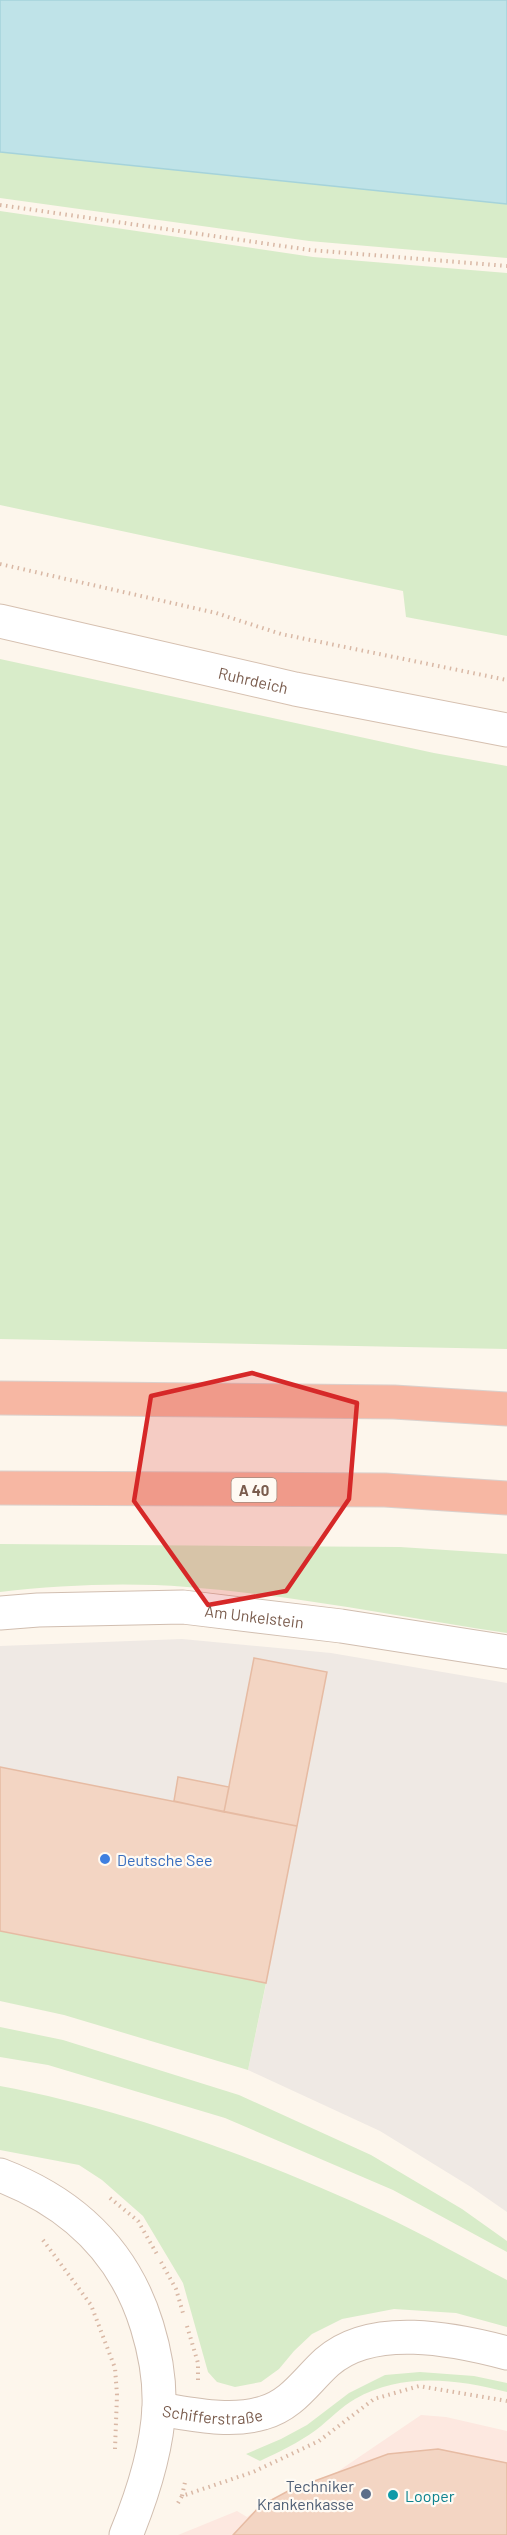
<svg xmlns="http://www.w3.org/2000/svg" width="507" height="2535" font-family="Barlow,sans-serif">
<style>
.commercial{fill:#fde8e0}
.industrial{fill:#efe9e4}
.green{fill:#d8ecc9}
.water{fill:#bfe3e8;stroke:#a5d3da;stroke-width:1.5}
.building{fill:#f3d5c3;stroke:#e6bba3;stroke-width:1.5}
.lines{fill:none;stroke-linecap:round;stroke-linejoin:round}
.street-casing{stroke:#d1beb0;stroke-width:35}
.secondary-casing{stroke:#d6c0b0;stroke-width:35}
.highway-casing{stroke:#dad1cd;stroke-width:35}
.path{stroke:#d9b8a5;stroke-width:4;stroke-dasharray:1.5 4.5;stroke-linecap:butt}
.street{stroke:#fff;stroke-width:33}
.secondary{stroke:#fff;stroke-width:33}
.highway{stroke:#f7b7a3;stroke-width:33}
.marked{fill:#d62828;fill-opacity:0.2;stroke:#d62828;stroke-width:4.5;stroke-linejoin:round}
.shop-dot{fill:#3f7fe0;stroke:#fffaf3;stroke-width:2}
.service-dot{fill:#5c6f8a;stroke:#fffaf3;stroke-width:2}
.culture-dot{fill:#0f9aa8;stroke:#fffaf3;stroke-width:2}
.labels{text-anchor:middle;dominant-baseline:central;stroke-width:4.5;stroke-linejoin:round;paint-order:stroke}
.shield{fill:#fffaf3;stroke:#a28b7f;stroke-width:1.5}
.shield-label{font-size:15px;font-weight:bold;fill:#7a5c4d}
.street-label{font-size:16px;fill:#7a5c4d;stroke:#fffaf3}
.shop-label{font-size:16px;fill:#366cbe;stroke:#fffaf3;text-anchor:start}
.service-label{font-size:16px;fill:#4e5e75;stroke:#fffaf3;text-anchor:end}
.culture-label{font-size:16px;fill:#0d838f;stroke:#fffaf3;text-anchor:start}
</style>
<rect width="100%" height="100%" fill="#fdf6ec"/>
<path class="commercial" d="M421 2415 446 2417 507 2431V2535H178L237 2511 247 2517 269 2500 337 2472Z"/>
<path class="industrial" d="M182 1639 331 1653 507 1683V2212L471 2187 380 2131 248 2070 266 1984 0 1931V1646Z"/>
<path class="green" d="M0 152 507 204V258L309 241 0 198Z
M0 211 313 257 507 273V636L406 617 403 591 0 505Z
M0 659 434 753 507 766V1349L0 1339Z
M0 1544 400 1547 507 1554V1633C401 1617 294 1595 187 1587 125 1582 61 1585 0 1592Z
M0 1931 266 1983 248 2070 64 2015 0 2001Z
M0 2027 63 2040 239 2095 371 2155 462 2209 507 2241V2252L393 2190 225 2118 48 2065 0 2057Z
M0 2086C129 2110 263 2160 382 2215 425 2235 466 2259 507 2280V2327L456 2313 394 2309 342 2319 312 2334 294 2351 279 2369 261 2382 235 2387 217 2382 208 2372 183 2283 143 2216 102 2180 79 2165 0 2150Z
M420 2372 474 2376 507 2383V2392C457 2379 402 2372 355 2399 341 2407 329 2420 316 2430 298 2443 279 2452 260 2461L246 2454 281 2439 307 2425 349 2393 385 2375Z"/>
<path class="water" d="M0 0H507V204L0 152Z"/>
<path class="building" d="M254 1658 327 1672 297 1826 224 1812Z
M0 1767 297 1826 266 1983 0 1931Z
M178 1777 229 1787 224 1812 174 1801Z
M438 2449 507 2463V2535H233L260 2506 290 2490 388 2454Z"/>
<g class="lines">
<g class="street-casing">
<g id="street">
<path id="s1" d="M0 1613 38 1610 183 1607 341 1626 507 1652"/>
<path d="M0 2175C73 2203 124 2251 147 2326 155 2352 160 2379 159 2407 157 2450 142 2496 126 2535"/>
<path id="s2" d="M159 2409C192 2414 230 2423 263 2413 292 2405 306 2381 327 2362 372 2322 454 2339 507 2353"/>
</g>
</g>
<g class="secondary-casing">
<g id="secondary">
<path id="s3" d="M0 621 295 689 507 730"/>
</g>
</g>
<g class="highway-casing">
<path id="highway" d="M0 1398 394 1402 507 1409
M0 1488 385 1490 507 1498"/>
</g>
<path class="path" d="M0 205 310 250 507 266
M0 564 216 613 281 634 507 680
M110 2198 138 2221 158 2256
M43 2240 91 2305 115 2368 117 2395 115 2449
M161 2262 176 2289 183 2313
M187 2326 198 2363V2380
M182 2496 185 2482
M178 2503 182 2496 253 2472 319 2441 374 2399 419 2386 507 2401"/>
<use href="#street" class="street"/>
<use href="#secondary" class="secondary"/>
<use href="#highway" class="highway"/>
</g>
<path class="marked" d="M252 1373 357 1403 349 1499 286 1591 208 1605 134 1501 151 1396Z"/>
<circle class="shop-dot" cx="105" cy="1859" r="6"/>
<circle class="service-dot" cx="366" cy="2494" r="6"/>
<circle class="culture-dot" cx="393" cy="2495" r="6"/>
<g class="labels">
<rect class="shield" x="231.5" y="1478" width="45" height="24" rx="4.5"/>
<g class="shield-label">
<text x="254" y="1490">A 40</text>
</g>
<g class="street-label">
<text stroke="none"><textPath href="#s3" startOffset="260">Ruhrdeich</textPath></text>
<text stroke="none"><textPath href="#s1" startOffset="255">Am Unkelstein</textPath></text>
<text stroke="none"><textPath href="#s2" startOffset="54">Schifferstraße</textPath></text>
</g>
<g class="shop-label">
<text x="117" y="1859">Deutsche See</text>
</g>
<g class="service-label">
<text x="354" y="2485">Techniker<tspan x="354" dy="18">Krankenkasse</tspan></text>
</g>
<g class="culture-label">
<text x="405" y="2495">Looper</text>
</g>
</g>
</svg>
